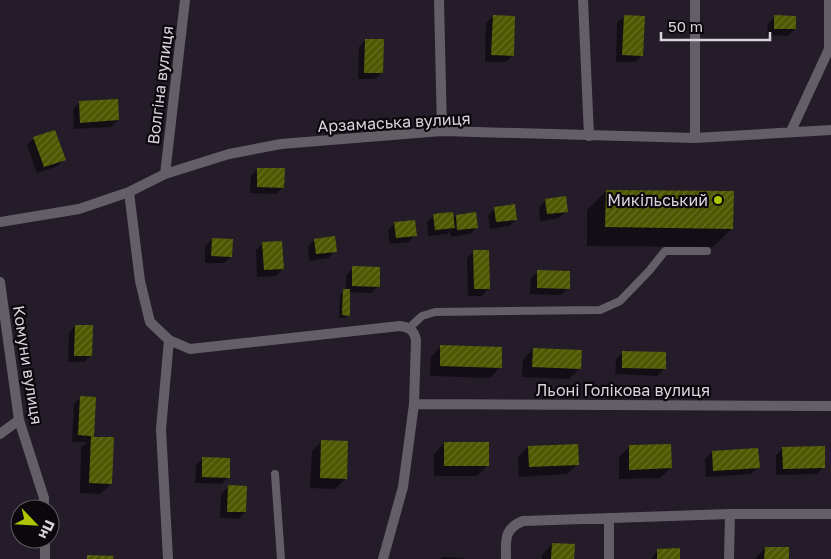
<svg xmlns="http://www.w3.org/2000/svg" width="831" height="559" font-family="'Golos Text',sans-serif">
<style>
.shadow{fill:#0007}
.building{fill:url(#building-hatch)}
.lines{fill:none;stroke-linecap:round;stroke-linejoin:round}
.lane{stroke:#635f66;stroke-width:8}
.street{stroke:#635f66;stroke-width:10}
.poi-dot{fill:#afc503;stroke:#0b080d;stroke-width:2}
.labels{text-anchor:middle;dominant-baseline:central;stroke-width:4.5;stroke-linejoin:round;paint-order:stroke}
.street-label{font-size:16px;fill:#d8d4dc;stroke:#0b080d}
.poi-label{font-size:16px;fill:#d8d4dc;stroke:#0b080d;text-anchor:end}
</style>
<defs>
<pattern id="building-hatch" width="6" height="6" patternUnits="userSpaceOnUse" patternTransform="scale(1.25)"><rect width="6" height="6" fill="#4e5801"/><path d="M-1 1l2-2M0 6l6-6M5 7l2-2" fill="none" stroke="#676f25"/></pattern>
</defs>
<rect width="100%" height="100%" fill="#241c28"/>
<path class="shadow" d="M493 17 512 56 506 62H485L486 23Z
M624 17 642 55 635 62H616L617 23Z
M775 17 795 29 788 36 767 35 768 24Z
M366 40 381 73 375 79H358L359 47Z
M80 102 118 120 111 127 74 129 73 109Z
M34 138 64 159 58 166 37 173 27 145Z
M258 169 283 187 276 194 250 193 251 176Z
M606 191 732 228 713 247 587 246V210Z
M546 200 566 211 559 218 540 221 539 207Z
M495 208 516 220 509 226 490 229 488 215Z
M433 216 453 219 456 216 477 227 470 234 451 237 450 231 447 234 428 236 427 222Z
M395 223 415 235 409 242 390 244 388 230Z
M212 239 231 257 224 263H205V246Z
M314 240 335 252 328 258 309 261 308 247Z
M263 243 282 269 276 276 257 277 256 250Z
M474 251 488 289 482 296H468L467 258Z
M353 268 378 286 372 293 349 292 348 315 345 318H339L340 294 346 291V275Z
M538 271 568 288 561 295 530 294 531 278Z
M75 326 90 356 84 362H68L69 333Z
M441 346 500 367 490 378 430 376 431 357Z
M533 349 580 368 569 379 522 377 523 360Z
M623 352 664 369 657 376 615 374 616 359Z
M80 398 93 435 91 438H112L111 484 100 494 80 493 81 448 87 442H72L74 404Z
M322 441 345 479 335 489 310 488 312 451Z
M444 443 488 465 477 476H434V454Z
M528 447 578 464 567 474 519 477 518 457Z
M629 447 670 468 660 478 619 479V457Z
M783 448 824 467 817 474 776 475V455Z
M712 452 758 468 751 474 706 477 705 459Z
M203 458 228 477 222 484 195 483 196 465Z
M228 487 245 512 238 519 220 518 221 494Z
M552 544 573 559H542V555Z
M765 548 788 559H755Z
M658 550 679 559H651Z
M442 557 464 558V559H441Z"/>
<path class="building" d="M493 15 515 16 514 56 491 55Z
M624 15 645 16 643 56 622 55Z
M774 15 796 16V29H774Z
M365 39H384L383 73H364Z
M118 99 119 120 80 123 79 101Z
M55 130 66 160 44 167 33 137Z
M257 168H285L284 188 257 187Z
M606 190 734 191 733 229 605 227Z
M566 196 568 212 547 214 545 199Z
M515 204 517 220 496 222 494 207Z
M453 212 455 228 435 230 433 214Z
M476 212 478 228 457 230 456 215Z
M415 220 417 236 396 238 394 222Z
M335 236 337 252 316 254 314 239Z
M212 238 233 239 232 257 211 256Z
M282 241 284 269 264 270 262 242Z
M473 250H489L490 289H474Z
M352 266 380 267V287L352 286Z
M537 270 570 271V289L537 288Z
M343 289H350V316L342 315Z
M75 325H93L92 356H74Z
M440 345 502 347V368L440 366Z
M533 348 582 350 581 369 532 367Z
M622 351 666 352V369L622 368Z
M80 396 96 397 94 437H114L112 484 89 483 91 436 78 435Z
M321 440 348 441 347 479 320 478Z
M444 442H489V466H444Z
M578 444 579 465 529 467 528 446Z
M671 444 672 468 629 470V445Z
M825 446V468L783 469 782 447Z
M758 448 760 468 713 471 712 451Z
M202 457 230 458V478L202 477Z
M228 485 247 486 246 512H227Z
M552 543 575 544 574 559H551Z
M765 547H789V559H764Z
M680 548V559H657V549Z
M87 555 114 556 113 559H87Z"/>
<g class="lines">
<path class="lane" d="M409 328 422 316 435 312 600 310 620 301 649 271 665 251H707
M275 474 281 559"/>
<path class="street" d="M439 0 442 131
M583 0 589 136
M695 0V138
M791 131 829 49V0
M165 174 185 0
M129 192 140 281 150 322 169 340 190 349 400 326C409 327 414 330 416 340L414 404 403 487 383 559
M0 222 79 209 129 192 165 174 229 154 281 144 442 131 695 138 831 130
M0 282 19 420 44 498V509
M414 404 831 406
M0 434 19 420
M45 539V559
M168 559 161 429 169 340
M506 559C506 541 503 529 523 521L730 514H831
M609 559V518
M729 559 730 514"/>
</g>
<circle class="poi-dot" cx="718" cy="200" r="5"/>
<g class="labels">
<g class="street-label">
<text transform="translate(160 85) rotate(-83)">Волгіна вулиця</text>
<text transform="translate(394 122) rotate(-3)">Арзамаська вулиця</text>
<text transform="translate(28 365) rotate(81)">Комуни вулиця</text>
<text x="623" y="390">Льоні Голікова вулиця</text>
</g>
<g class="poi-label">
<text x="708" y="200">Микільський</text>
</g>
</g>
<g transform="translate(35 524) rotate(115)"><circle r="24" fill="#0b080d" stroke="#5d5a60"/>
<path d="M0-4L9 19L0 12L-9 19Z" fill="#afc503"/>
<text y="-8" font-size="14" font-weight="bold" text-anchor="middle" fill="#d8d4dc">Пн</text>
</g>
<path d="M661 32v8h109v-8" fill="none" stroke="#d8d4dc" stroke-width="2.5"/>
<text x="668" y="32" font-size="15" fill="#d8d4dc" stroke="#0b080d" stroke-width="4" paint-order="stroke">50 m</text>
</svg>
